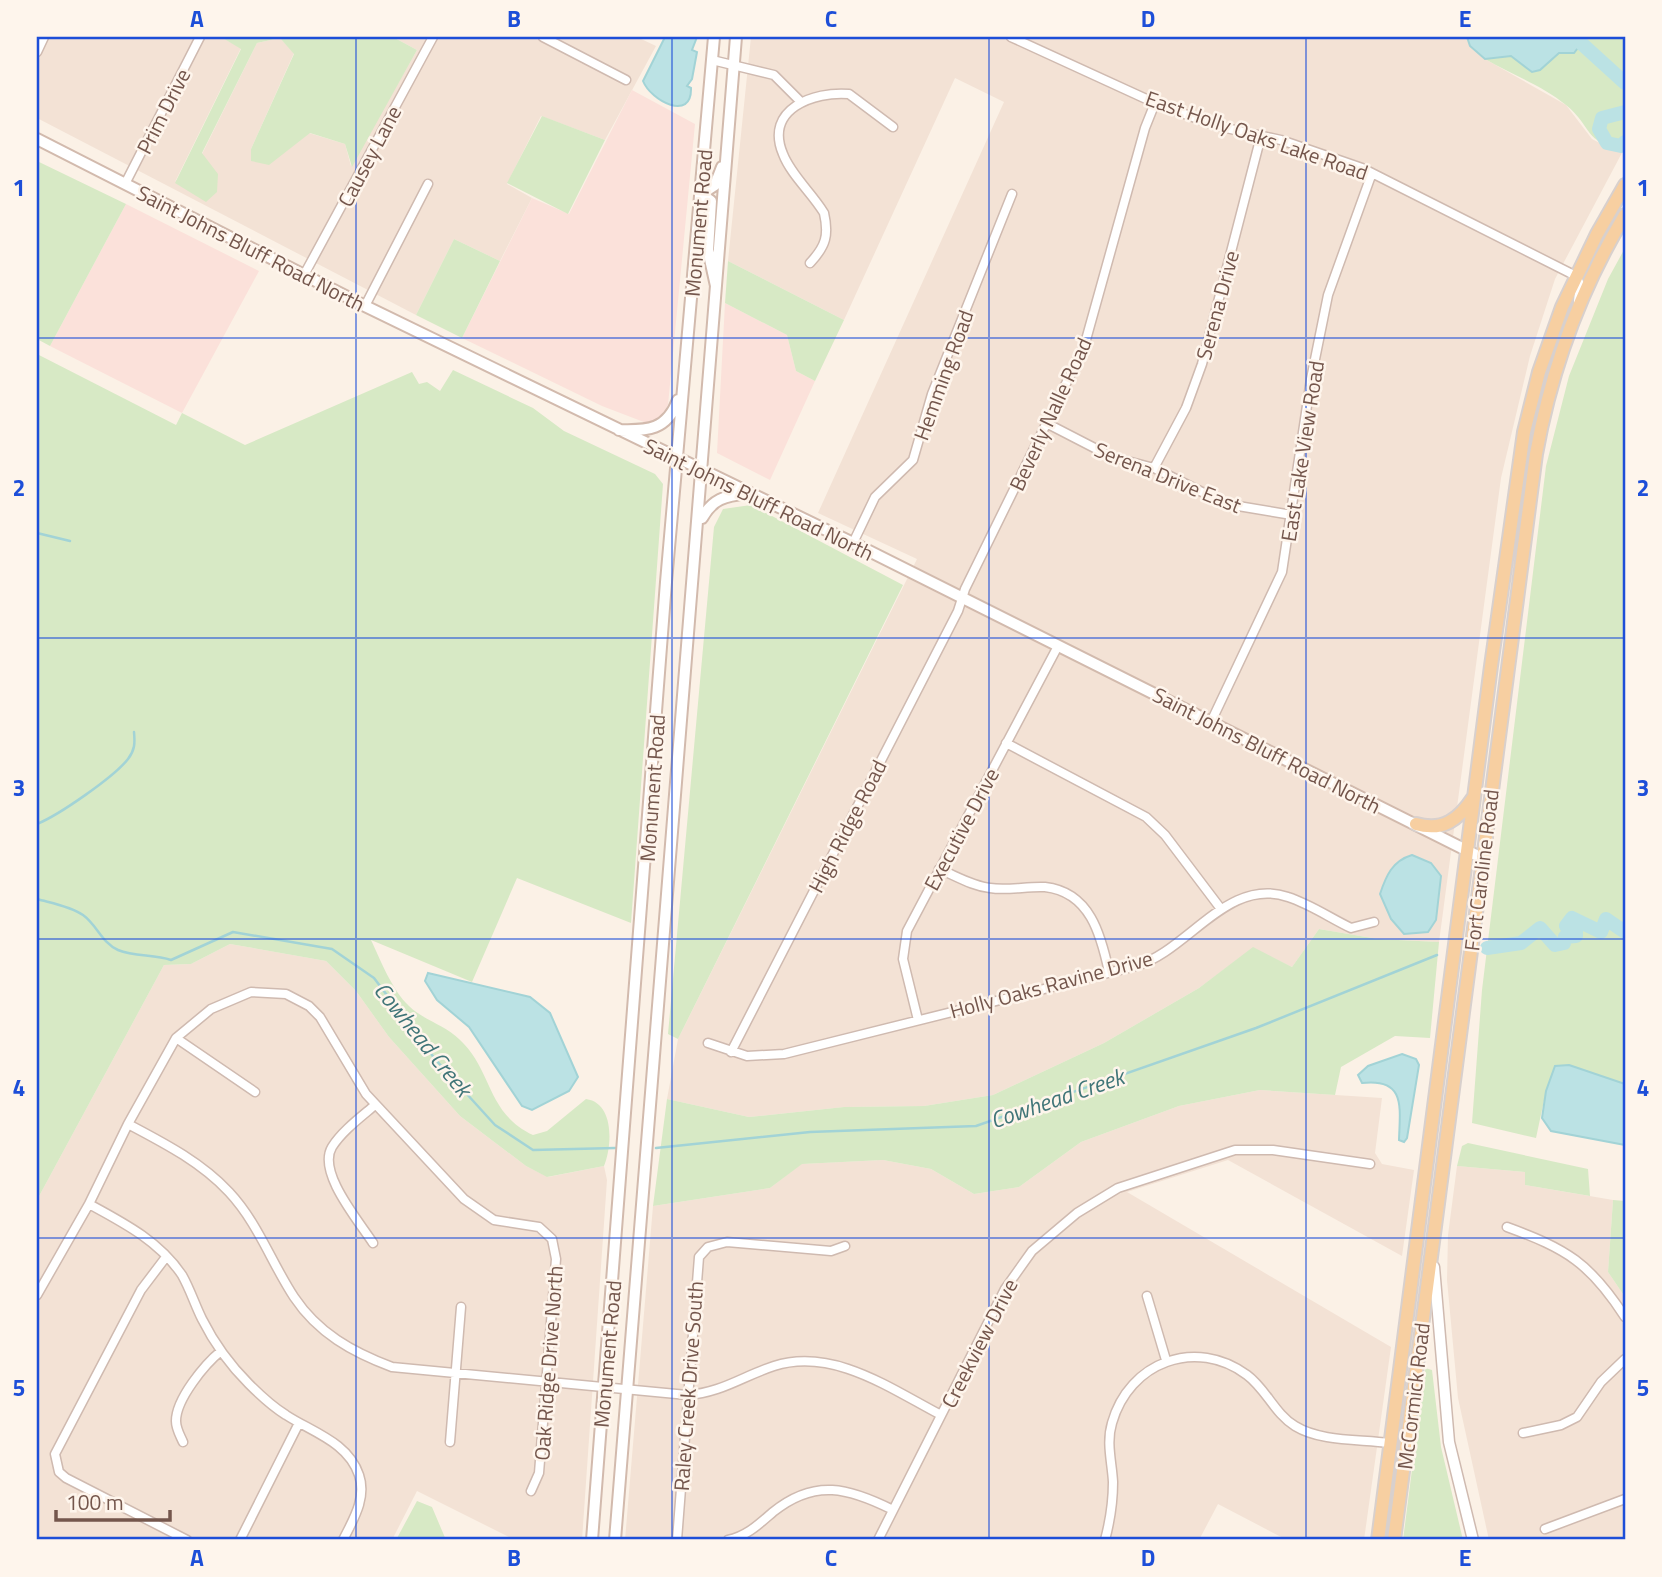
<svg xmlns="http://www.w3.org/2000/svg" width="1662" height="1577" font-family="'Titillium Web',sans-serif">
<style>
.residential{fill:#f3e2d5}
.commercial{fill:#fbe1da}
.green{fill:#d7e9c5}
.water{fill:#bbe2e4;stroke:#a2d3d6;stroke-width:2}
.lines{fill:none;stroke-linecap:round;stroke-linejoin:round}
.stream{stroke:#a2d3d6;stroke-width:2.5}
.river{stroke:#bbe2e4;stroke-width:14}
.minor-casing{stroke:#cfbab0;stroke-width:11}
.tertiary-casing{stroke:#cfbab0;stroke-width:13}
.secondary-casing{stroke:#d2baad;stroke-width:14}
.primary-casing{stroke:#d8d0cd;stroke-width:16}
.minor{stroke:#fff;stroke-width:8}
.tertiary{stroke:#fff;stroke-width:10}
.secondary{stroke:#fff;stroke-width:10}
.primary{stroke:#f7cfa1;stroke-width:12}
.grid{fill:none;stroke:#1d4ed8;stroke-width:2;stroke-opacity:0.55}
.labels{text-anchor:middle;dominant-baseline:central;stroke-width:5;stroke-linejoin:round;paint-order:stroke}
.street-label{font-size:21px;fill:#74564c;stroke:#fef5ec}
.water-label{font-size:23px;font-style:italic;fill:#407578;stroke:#fef5ec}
.neatline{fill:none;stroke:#1d4ed8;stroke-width:2.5}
.grid-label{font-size:23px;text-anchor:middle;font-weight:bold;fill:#1d4ed8}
</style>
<rect width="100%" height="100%" fill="#fbf1e6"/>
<path class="residential" d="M37 37H221L241 48 175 182 202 154 257 43 280 38 294 53 251 149 269 164 309 133 345 144 351 166 417 50 393 37H637L656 46 605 140 541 116 507 184 532 198 500 261 454 239 416 315 37 118Z
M751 37H1467L1470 46 1485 59 1566 105 1592 139 1607 147 1624 149 1555 279 1530 356 1501 478 1439 942 1378 939 1319 929 1292 967 1253 948 1199 988 1104 1043 993 1095 924 1106 844 1107 749 1117 667 1099 678 1039 917 559 818 513 1004 102 955 78 844 320 728 261Z
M230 944 326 961 356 991 389 1037 460 1116 526 1166 548 1177 604 1166 607 1180 582 1540H515L417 1491 392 1540H37V1200L164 965 191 964Z
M1260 1090 1382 1098 1375 1153 1382 1164 1414 1170 1402 1256 1228 1160 1127 1192 1391 1347 1364 1540H1287L1218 1504 1199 1540H625L653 1206 770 1188 801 1164 883 1160 931 1169 974 1194 1019 1187 1081 1142 1179 1106Z
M1457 1166 1525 1172V1185L1613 1200 1608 1272 1625 1297V1540H1489L1458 1398 1447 1280 1448 1235Z"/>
<path class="commercial" d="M632 90 695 124 668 405 661 417 649 424 602 406 462 338 532 198 569 214Z
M126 204 259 271 182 413 50 346Z
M725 303 787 335 796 371 815 381 770 480 717 453Z"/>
<path class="green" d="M221 37H393L417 50 352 167 345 144 310 133 269 165 251 161V149L294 54 280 38 257 43 202 153 218 174 217 192 206 202 175 183 241 49Z
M1586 37H1625L1624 149C1583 143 1593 127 1566 105 1543 86 1511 74 1485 59L1511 56 1540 70 1559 53H1574Z
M542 116 605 140 568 214 507 183Z
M37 161 126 204 50 346 37 339Z
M454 239 500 261 462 338 416 315Z
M1625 248V1084L1569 1065 1555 1066 1546 1091 1536 1138 1472 1123 1482 990 1546 466 1569 376 1608 279Z
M728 261 844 320 815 381 796 371 787 335 725 303Z
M37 354 176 425 182 413 245 445 412 372 419 384 427 382 440 391 453 370 533 408 564 431 655 474 663 484 631 923 517 878 472 982 371 940C381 961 392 990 409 1006 423 1020 445 1025 459 1039 493 1070 486 1113 533 1135L547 1131 586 1099C615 1103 612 1147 604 1166L547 1177 526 1166 460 1116 389 1037 356 991 326 961 230 944 191 964 164 965 37 1200Z
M751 505 903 585 678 1039 668 1034 714 527 723 509Z
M1319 929 1378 939 1439 942 1430 1038 1395 1036 1341 1067 1335 1095 1260 1090 1179 1106 1081 1142 1019 1187 974 1194 931 1169 883 1160 802 1164 770 1188 653 1206 667 1099 749 1117 844 1107 924 1106 993 1095 1104 1043 1199 988 1253 947 1292 967Z
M1468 1143 1588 1169 1590 1196 1525 1185V1172L1457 1166 1462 1146Z
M1613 1200 1625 1201V1297L1608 1272Z
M1425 1368 1432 1370 1441 1447 1463 1540H1403Z
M417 1501 432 1507 446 1540H396Z"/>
<path class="water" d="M665 37H697L692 50 697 52 692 79 687 86 691 88C692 122 651 101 643 81Z
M1467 37H1586L1574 53H1559L1540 70 1532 72 1511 56 1485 59 1470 46Z
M1412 855 1431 863 1441 876 1436 920 1428 932 1404 934 1391 919 1380 894C1386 876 1392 861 1412 855Z
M428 973 530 997 550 1013 578 1077 569 1091 532 1110 522 1106 469 1027 437 1000 425 981Z
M1402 1054 1416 1059 1419 1065 1407 1138 1404 1142 1399 1140C1400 1107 1406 1078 1362 1083L1358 1075 1368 1066Z
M1569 1065 1625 1084V1145L1551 1131 1542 1118 1546 1091 1555 1066Z"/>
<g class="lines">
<path class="stream" d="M37 533 70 541
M37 824C59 815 114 777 128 759 135 750 135 743 134 732
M37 899C51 903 70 906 83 915 97 925 102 943 118 950 135 957 154 954 171 960L233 932 332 949 374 978 435 1059 495 1125 533 1150 615 1148
M656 1148 810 1132 976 1126 1256 1028 1437 955"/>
<path class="river" d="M1581 43 1625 83
M1625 112 1602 118 1599 129 1607 143 1621 146 1625 142
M1487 948 1521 943 1540 928 1555 945 1564 943 1565 937 1576 936V931L1566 926 1572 918 1601 932 1606 919 1625 932"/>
<g class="minor-casing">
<path id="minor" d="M543 37 626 80
M1011 37 1155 103 1217 126 1281 140 1362 168 1576 276 1580 284 1578 301
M37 52 44 37
M712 60 774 75 800 101
M125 184 200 37
M810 263C826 246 829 235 824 213 812 193 791 175 783 154 764 109 814 91 849 94L893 127
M304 275 433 37
M365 306 428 184
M1048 424 1112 457 1154 468 1226 504 1292 515
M1154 468 1186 408 1202 364 1261 136
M853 543 875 497 913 460 932 394 1012 194
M1211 722 1282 572 1311 379 1328 295 1372 173
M1006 743 1146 817 1165 835 1221 909
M939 869C956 876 972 886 990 888 1008 891 1027 886 1045 887 1090 892 1101 935 1109 972
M918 1020 903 959 907 931 1058 646
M176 1038 255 1092
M708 1043 747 1056 784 1054 1136 966C1188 951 1228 876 1288 897 1310 904 1330 918 1351 928L1374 922
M731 1052 958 611 965 589 1084 347 1145 128 1155 103
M128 1124C164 1143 201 1162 229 1192 258 1223 271 1262 294 1297 318 1333 352 1352 392 1367L687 1395C721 1393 743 1376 774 1366 833 1347 891 1389 941 1415
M89 1204C124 1223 159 1241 182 1275 190 1289 195 1305 202 1319 214 1343 230 1365 249 1384 260 1395 273 1407 286 1415 312 1432 348 1442 359 1475 367 1498 353 1520 343 1540
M1507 1227C1567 1249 1590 1263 1625 1317
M373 1243C358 1220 317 1172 332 1147 342 1131 361 1117 375 1105
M166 1257 141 1290 55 1454 59 1472 66 1478 187 1540
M37 1295 89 1204 128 1124 176 1038 211 1009 251 992 286 994 309 1006 320 1017 366 1094 464 1199 494 1220 539 1227 552 1239 556 1259 539 1473 531 1491
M1147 1296 1166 1360
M1523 1433 1561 1425 1577 1417 1601 1382 1625 1359
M183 1442C180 1435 176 1429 176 1421 176 1399 205 1364 221 1351
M450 1442 461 1307
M1545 1529 1625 1499
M240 1540 299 1423
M677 1540 699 1257 708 1247 727 1242 831 1251 845 1246
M728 1540C747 1536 759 1524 773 1512 815 1478 849 1488 893 1510
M878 1540 1005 1289 1032 1251 1077 1213 1118 1188 1235 1150H1273L1370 1164
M1105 1540C1110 1521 1113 1502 1113 1482 1112 1462 1106 1443 1112 1423 1129 1362 1196 1337 1247 1375 1266 1389 1275 1414 1295 1426 1321 1442 1360 1439 1389 1443"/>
</g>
<g class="tertiary-casing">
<path id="tertiary" d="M1434 1267 1449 1442 1473 1540"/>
</g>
<g class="secondary-casing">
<path id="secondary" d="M37 139 365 306 853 543 1482 858
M701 194 711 201 708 250 716 286
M701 194 715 185 722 167
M619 430C648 431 667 430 678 400
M702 518C712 500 725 495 746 494
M592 1540 666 582 714 37
M615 1540 736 37"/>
</g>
<g class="primary-casing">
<path id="primary" d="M1416 824C1443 832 1459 819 1473 798
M1378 1540 1491 666 1524 432 1539 372 1562 307 1597 234 1625 185
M1394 1540 1536 454C1551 371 1581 288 1625 215"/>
</g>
<use href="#minor" class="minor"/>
<use href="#tertiary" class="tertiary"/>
<use href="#secondary" class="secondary"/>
<use href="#primary" class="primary"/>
</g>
<path class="grid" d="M356 37V1540M672 37V1540M989 37V1540M1306 37V1540M37 338H1625M37 638H1625M37 939H1625M37 1238H1625"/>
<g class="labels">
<g class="street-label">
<text transform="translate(163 111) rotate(-63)">Prim Drive</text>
<text transform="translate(1257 135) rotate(19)">East Holly Oaks Lake Road</text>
<text transform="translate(369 156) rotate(-62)">Causey Lane</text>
<text transform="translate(698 223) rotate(-85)">Monument Road</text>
<text transform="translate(251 248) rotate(27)">Saint Johns Bluff Road North</text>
<text transform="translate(1217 305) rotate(-75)">Serena Drive</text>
<text transform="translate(943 375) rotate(-70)">Hemming Road</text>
<text transform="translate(1050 414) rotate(-65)">Beverly Nalle Road</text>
<text transform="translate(1302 451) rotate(-81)">East Lake View Road</text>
<text transform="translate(1168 477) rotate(22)">Serena Drive East</text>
<text transform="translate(759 499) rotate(26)">Saint Johns Bluff Road North</text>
<text transform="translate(1267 750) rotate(27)">Saint Johns Bluff Road North</text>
<text transform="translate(652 788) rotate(-86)">Monument Road</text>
<text transform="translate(847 826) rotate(-63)">High Ridge Road</text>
<text transform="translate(961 829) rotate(-62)">Executive Drive</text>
<text transform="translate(1481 870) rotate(-83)">Fort Caroline Road</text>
<text transform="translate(1051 984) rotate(-15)">Holly Oaks Ravine Drive</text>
<text transform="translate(979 1343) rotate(-63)">Creekview Drive</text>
<text transform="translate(607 1354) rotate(-85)">Monument Road</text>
<text transform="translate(548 1363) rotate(-86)">Oak Ridge Drive North</text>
<text transform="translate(688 1386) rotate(-86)">Raley Creek Drive South</text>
<text transform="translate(1413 1396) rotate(-83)">McCormick Road</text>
</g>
<g class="water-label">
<text transform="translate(423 1039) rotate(51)">Cowhead Creek</text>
<text transform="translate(1057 1098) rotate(-19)">Cowhead Creek</text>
</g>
</g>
<rect width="1662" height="1577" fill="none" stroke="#fef5ec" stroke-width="77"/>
<path d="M56 1510v10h114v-10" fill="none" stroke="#74564c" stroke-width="3.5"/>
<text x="66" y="1510" font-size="21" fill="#74564c" stroke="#fef5ec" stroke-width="5" paint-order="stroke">100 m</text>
<rect x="38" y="38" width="1586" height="1500" class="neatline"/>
<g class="grid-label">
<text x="197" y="27">A</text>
<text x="514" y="27">B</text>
<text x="831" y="27">C</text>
<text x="1148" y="27">D</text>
<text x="1465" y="27">E</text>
<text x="19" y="196">1</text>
<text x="1643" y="196">1</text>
<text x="19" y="496">2</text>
<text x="1643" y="496">2</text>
<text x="19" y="796">3</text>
<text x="1643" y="796">3</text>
<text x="19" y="1096">4</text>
<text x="1643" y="1096">4</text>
<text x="19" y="1396">5</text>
<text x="1643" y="1396">5</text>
<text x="197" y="1566">A</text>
<text x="514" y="1566">B</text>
<text x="831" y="1566">C</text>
<text x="1148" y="1566">D</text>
<text x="1465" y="1566">E</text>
</g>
</svg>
